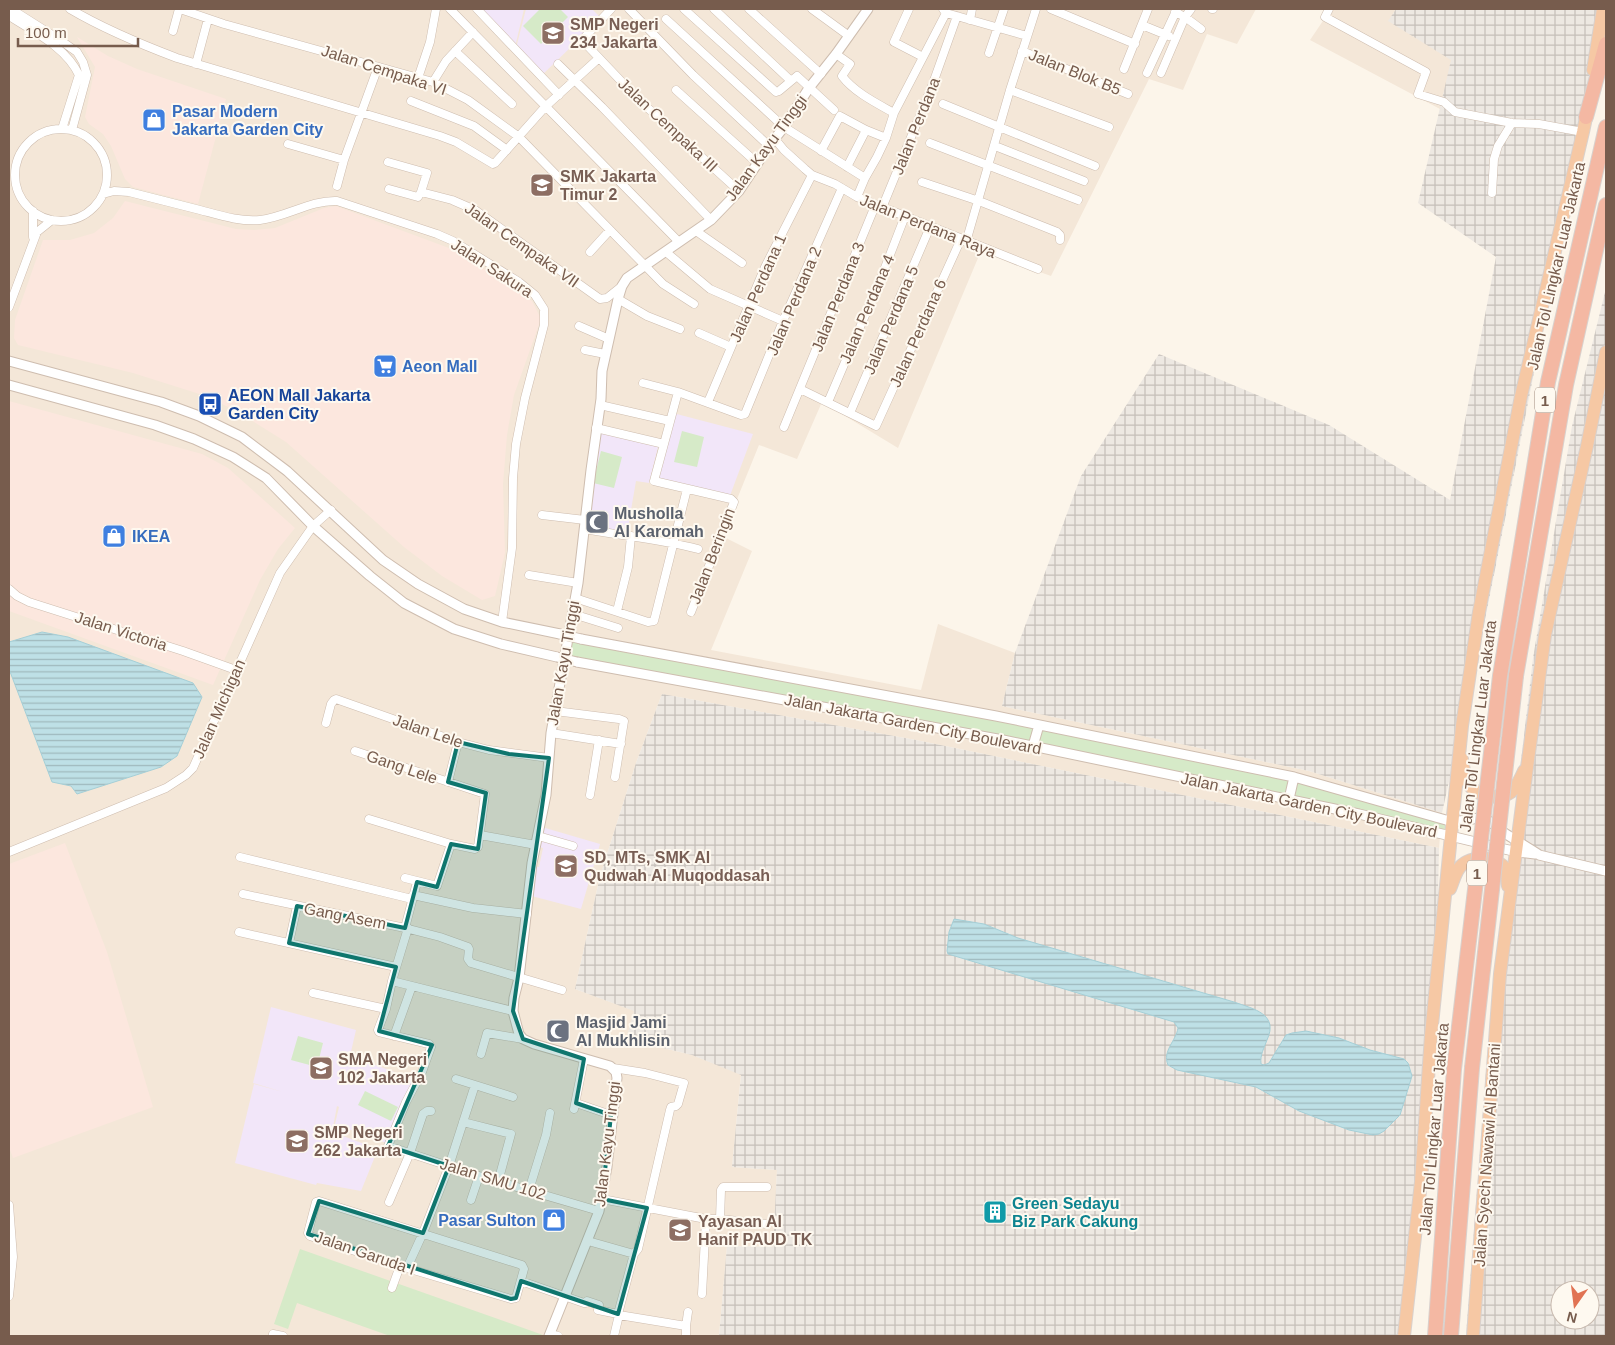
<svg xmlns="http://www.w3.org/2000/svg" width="1615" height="1345" font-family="Helvetica,sans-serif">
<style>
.residential{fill:#f4e7d8}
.commercial{fill:#fce7de}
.industrial{fill:url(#industrial-grid);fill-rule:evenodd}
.education{fill:#f2e6f9}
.green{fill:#d6eac8}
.water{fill:url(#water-rules);stroke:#a5cfd7}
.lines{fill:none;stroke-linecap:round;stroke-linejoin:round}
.minor-casing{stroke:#cebdaf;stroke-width:9}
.tertiary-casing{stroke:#cebdaf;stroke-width:11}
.trunk-casing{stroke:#d9d1cd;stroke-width:14}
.motorway-casing{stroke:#d9d1cd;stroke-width:16}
.minor{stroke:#fff;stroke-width:8}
.tertiary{stroke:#fff;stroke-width:9}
.trunk{stroke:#f6c8a4;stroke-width:12}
.motorway{stroke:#f4b8a3;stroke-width:14}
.tertiary-bridge-casing{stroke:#cebdaf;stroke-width:11;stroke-linecap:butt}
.motorway-bridge-casing{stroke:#d9d1cd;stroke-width:16;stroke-linecap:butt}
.tertiary-bridge{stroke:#fff;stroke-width:9}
.motorway-bridge{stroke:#f4b8a3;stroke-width:14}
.marked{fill:#0f766e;fill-opacity:0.2;stroke:#0f766e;stroke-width:4;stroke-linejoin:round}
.labels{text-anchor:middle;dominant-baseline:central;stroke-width:4;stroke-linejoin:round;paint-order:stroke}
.shield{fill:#fef9f0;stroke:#a08b7e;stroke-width:1}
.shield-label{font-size:15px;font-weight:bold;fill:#775c4d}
.education-label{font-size:16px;font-weight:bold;fill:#785e54;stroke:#fef9f0;text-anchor:start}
.street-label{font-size:16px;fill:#775c4d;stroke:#fef9f0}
.shop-label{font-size:16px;font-weight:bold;fill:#366cbe;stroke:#fef9f0;text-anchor:start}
.transit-label{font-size:16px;font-weight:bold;fill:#164399;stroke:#fef9f0;text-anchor:start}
.worship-label{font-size:16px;font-weight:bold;fill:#5b616d;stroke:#fef9f0;text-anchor:start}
.culture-label{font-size:16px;font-weight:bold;fill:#0d838f;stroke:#fef9f0;text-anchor:start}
</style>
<defs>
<pattern id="industrial-grid" width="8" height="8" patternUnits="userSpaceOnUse" patternTransform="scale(1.25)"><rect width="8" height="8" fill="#ede8e2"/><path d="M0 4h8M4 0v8" fill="none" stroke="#c5bfb9"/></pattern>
<pattern id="water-rules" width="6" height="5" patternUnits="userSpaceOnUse" patternTransform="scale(1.25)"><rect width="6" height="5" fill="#bee0e6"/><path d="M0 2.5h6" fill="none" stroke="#9fb9bd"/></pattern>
</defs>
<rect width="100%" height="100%" fill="#fcf5ea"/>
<path class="residential" d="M9 9H1256L1237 44 1207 34 1183 90 1149 79 1051 276 981 251 898 448 822 402 797 459 759 445 722 536 752 551 711 650 921 690 938 624 1015 653 1002 706 1309 771 1442 813 1439 848 916 740 662 694 636 763 600 876 575 989 635 1011 626 1039 692 1055 741 1074 732 1167 777 1170 773 1247 727 1246 719 1336H9Z
M1331 9H1396L1389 21 1452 60 1440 109 1310 40Z"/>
<path class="commercial" d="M77 37 108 56 137 69 226 99 198 204 133 187 125 179 111 146 103 134 89 124 85 117 95 67Z
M125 201 236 229 254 230 275 228 324 208 336 206 457 251 532 301 541 319 514 395 507 435 503 484 505 553 495 596 482 600 442 576 404 547 286 442 243 415 209 397 133 373 18 345 14 338 15 320 43 240H70L94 233 113 218Z
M9 401 202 454 228 468 295 528 278 549 260 580 213 685 9 611Z
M65 843 107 952 153 1107 13 1158 9 1147V864Z"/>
<path class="industrial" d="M1396 9H1606L1487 610 1442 813 1309 771 1002 706 1015 653 1081 476 1159 354 1329 425 1450 500 1496 257 1418 203 1451 60 1388 21Z
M1606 288V1336H1466L1488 1046 1533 658 1572 426ZM1560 1290H1590V1320H1560Z
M662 694 916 740 1439 848 1435 1039 1403 1336H719L727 1246 773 1247 777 1170 732 1167 741 1075 692 1055 626 1039 634 1011 575 989 600 876 636 763Z"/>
<path class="education" d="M479 9H524L515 47Z
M526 9H592L601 18 542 75 516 48Z
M669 412 753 434 728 501 652 483Z
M596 431 658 447 649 483 636 481 626 539 585 532Z
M535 825 600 844 581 909 524 894 527 865 539 867 543 848 530 845Z
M271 1007 356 1030 350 1056 414 1079 386 1143 335 1124 339 1107 337 1106 332 1132 378 1149 361 1191 317 1183 316 1185 235 1163 254 1084 283 1092 253 1083Z"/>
<path class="green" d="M540 9H560L568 17 541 44 523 26Z
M682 431 704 437 697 467 674 462Z
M601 451 622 457 614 488 593 483Z
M571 637 1294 777 1445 819 1450 836 1289 799 567 659Z
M298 1036 323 1043 317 1067 291 1060Z
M365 1091 398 1107 391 1121 358 1105Z
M300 1249 543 1335 390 1336 297 1303 288 1329 274 1324Z"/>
<path class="water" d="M42 632 68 637 193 683 202 697 177 756 161 767 77 794 71 786 52 782 9 669V642Z
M954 919 984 924 1018 938 1234 1002C1254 1009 1279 1014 1267 1040 1264 1048 1260 1055 1261 1064L1264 1065 1269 1063 1286 1035 1292 1033 1306 1031 1339 1038 1370 1050 1404 1059 1408 1063 1412 1076 1400 1115 1384 1131 1379 1134 1373 1135 1349 1130 1299 1111 1256 1087 1177 1070 1168 1065C1162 1051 1176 1041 1178 1028L1174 1022 948 954 947 951 949 932Z"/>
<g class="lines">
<g class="minor-casing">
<path id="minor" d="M11 9 60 40 77 52 83 62 87 75 72 130
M70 9C104 29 140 44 177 58L440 136 456 142 493 164 495 163 545 107 599 58
M180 9 224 24 433 82 468 100 519 137 663 284 694 304
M450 9 679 242
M477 9 559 95
M611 9 582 40 639 100 739 191
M629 9 693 75 769 146
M684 9 776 92 779 91 797 76 834 110
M714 9 790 80
M749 9 821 74
M812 9 849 36
M909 9 894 42 923 57
M943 9 946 13 1027 36
M1051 9 1135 44
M1212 9H1213
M1329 9 1325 17 1426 72 1418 94 1444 102 1455 112 1512 123 1539 124 1583 132
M1175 12 1185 17 1201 29
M9 16C34 32 66 47 79 75L62 129
M666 19 784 127 865 178
M970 20 972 9
M1142 25 1169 36
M173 31 179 9
M455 51 512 104
M1022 51 1128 94
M989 53 1004 9
M836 54 850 64 842 76C854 92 876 103 894 113
M196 64 208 19
M558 64 602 107 711 220
M1124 69 1148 9
M1147 73 1177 9
M1161 73 1185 17 1191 9
M418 78 430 42 436 9
M433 82 446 61 473 32
M676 90 757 163
M1010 90 1109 127
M411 101 474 126 507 150
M943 104 1095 166
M15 175a46 46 0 1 1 92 0a46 46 0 1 1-92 0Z
M775 139 784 150 805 169 812 175 835 184 857 197 1038 269
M930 143 1078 200
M288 144 344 160
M995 146 1084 181
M821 151 840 116 866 130 886 138
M388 162 427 173 421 192 418 197 389 189
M847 167 866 130
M922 182 979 201 1057 232 1060 235V240
M337 186 344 160 378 67
M421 192 452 200 475 210 600 299 607 298 622 286
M1492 193 1494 159 1498 146 1512 123
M103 194 114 191 129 192C153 198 176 204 200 210 219 215 240 222 260 220 287 217 310 200 337 201L437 234 453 241 519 282 535 295 544 309V325L525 398 516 444 513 478 512 548 502 622
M857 197 865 178 877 157 886 138 894 113 946 13
M882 208 932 86 957 16
M33 211V237
M696 231 742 263
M966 242 1010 90 1036 9
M590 252 610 230
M666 252 710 289 783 321
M618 299 647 316 680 329
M9 307 37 232 52 220
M579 326 609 339
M699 333 731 347
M585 350 605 354
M643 383 678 392
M800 389 876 426 961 239
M708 402 765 267 812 175
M828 402 881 278 905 216
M600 405 670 421
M850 413 930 227
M784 427 875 206
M596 428 664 444
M542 515 585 520
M584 529C623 536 660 539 698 549
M529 575 578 583
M9 589 17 596 29 602 183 651 236 670
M575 598 648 622 654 621 687 489
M617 611 628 567 631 536
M691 612 734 502 731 499 654 481 678 392 741 415 745 414 783 321 842 188
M573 614 618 628
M555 711 619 719 624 721 615 777
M326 723 331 704 334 700 336 699 458 742 489 750 549 758
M551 733 621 744
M355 751 485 794 478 847 475 849 451 844 437 886 405 878
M448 782 458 742
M590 795 599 740
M369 819 451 844
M480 835 536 845
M538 836 573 846
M9 852 166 788 186 775 193 768 280 573 313 526 331 510
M240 857 412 899
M243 894 405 928 440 937 468 947 469 949 468 959 471 963 562 990
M413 895 473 908 527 914
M405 928 417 882
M408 928 392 981 386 1009 378 1030 379 1032 429 1044 431 1047 422 1072 406 1102 388 1146 479 1176 599 1211
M239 932 396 967
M289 943 297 906
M392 981 513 1011
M313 993 386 1009
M394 1036 412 986
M481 1054 487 1033 523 1039
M613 1068 645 1073 684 1083 678 1104 676 1106 671 1107 670 1110 638 1249 634 1254 618 1314 619 1315 614 1336
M456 1079 513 1097
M576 1103 611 1115
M574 1109 584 1059
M463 1122 511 1134 498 1182
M529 1190 546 1135 550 1113
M602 1199 706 1219H720L766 1224
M471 1200 479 1176
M319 1201 522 1265 524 1269 516 1298 511 1299 400 1266 310 1236 308 1233 309 1229 316 1202Z
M389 1202 410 1153 423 1114 427 1111H431
M9 1205 13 1257 9 1296
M720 1219 721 1190 723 1187H767
M588 1241 634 1254
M407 1268 423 1233 449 1166 475 1085
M521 1281 584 1303H586L587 1301 599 1305 598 1310 618 1314
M392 1288 400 1266
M702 1294 706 1219
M619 1315 686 1326V1336
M686 1326 688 1312
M273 1334 283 1336
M550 1334 558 1336"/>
</g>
<g class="tertiary-casing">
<path id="tertiary" d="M9 361 161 402 199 416 242 437 287 471 383 560 418 584 464 609 502 622 560 634
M9 385 155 425 194 439 233 457 266 478 313 526 370 576 404 603 454 629 501 644 557 657
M581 639 996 716 1294 777 1453 822 1479 818 1489 821 1506 834 1538 854
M577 662 1003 740 1359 814 1517 852 1535 854
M1033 746 1039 725
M1289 799 1294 777
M1539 855 1606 871
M549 1336 599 1211 607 1167 617 1078 616 1072 610 1066 534 1044 523 1039 519 1034 513 1011 514 998 519 978 532 863 546 795 551 733 578 583 591 470 601 399 602 371 618 299 622 286 627 278 711 220 739 191 769 146 784 127 809 88 836 54 868 9"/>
</g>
<g class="trunk-casing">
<path id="trunk" d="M1593 70 1603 9
M1462 759C1463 765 1464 773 1466 779 1472 795 1497 802 1511 792 1517 787 1520 779 1524 771
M1450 889C1453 882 1455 873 1460 867 1470 855 1497 855 1506 870 1508 875 1507 881 1508 886
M1404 1336 1421 1182 1431 1035 1462 726 1479 612 1521 396 1583 132 1588 108
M1473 1336 1500 974 1526 775 1545 635 1587 446 1606 352"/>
</g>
<g class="motorway-casing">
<path id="motorway" d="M1586 117 1606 44
M1500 676 1548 382 1606 127
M1516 676 1566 385 1606 205
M1435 1336 1454 1069
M1451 1336 1472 1068"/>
</g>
<use href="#minor" class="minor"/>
<use href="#tertiary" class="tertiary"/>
<use href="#trunk" class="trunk"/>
<use href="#motorway" class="motorway"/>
<g class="tertiary-bridge-casing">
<path id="tertiary-bridge" d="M560 634 581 639
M557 657 577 662"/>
</g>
<g class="motorway-bridge-casing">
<path id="motorway-bridge" d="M1472 1068 1516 676
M1454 1069 1500 676"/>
</g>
<use href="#tertiary-bridge" class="tertiary-bridge"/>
<use href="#motorway-bridge" class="motorway-bridge"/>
</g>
<path class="marked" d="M458 742 509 754 549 758 513 1011 523 1039 584 1059 576 1103 611 1115 602 1199 647 1208 618 1314 521 1281 516 1298 511 1299 308 1234 319 1201 423 1233 449 1166 388 1146 432 1045 379 1031 396 967 289 943 297 906 405 928 417 882 437 887 451 844 478 849 486 793 448 782Z"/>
<defs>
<g id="school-square" transform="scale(1.25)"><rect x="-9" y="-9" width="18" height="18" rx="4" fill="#8d6e63" stroke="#fef9f0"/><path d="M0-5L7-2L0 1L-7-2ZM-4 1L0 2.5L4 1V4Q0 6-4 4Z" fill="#fff"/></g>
<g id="shop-square" transform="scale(1.25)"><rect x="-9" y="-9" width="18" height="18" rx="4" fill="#3f7fe0" stroke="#fef9f0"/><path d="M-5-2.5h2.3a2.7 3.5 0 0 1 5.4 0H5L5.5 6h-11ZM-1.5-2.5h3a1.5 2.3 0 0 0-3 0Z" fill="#fff"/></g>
<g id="supermarket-square" transform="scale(1.25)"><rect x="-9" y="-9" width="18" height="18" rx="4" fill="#3f7fe0" stroke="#fef9f0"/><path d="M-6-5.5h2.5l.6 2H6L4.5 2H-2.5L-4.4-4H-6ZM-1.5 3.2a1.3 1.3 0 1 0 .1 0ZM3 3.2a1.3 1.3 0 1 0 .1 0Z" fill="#fff"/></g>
<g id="bus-square" transform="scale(1.25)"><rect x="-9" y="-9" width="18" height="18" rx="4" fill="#1a4fb4" stroke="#fef9f0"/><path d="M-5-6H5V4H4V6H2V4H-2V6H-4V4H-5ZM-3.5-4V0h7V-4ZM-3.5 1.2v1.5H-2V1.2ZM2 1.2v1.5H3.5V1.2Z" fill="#fff"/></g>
<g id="mosque-square" transform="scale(1.25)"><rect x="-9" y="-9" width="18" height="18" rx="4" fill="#6b7280" stroke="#fef9f0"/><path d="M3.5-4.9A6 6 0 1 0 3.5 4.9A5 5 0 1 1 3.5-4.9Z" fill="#fff"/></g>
<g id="building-square" transform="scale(1.25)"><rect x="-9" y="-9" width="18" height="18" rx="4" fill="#0f9aa8" stroke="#fef9f0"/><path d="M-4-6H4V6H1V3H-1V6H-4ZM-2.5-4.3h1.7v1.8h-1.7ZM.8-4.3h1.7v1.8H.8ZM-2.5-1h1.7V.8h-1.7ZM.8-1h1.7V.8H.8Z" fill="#fff"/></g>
</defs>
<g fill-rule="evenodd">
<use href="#school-square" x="553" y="33"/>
<use href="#shop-square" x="154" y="120"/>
<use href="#school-square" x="542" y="185"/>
<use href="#supermarket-square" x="385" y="366"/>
<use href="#bus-square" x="210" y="404"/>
<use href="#mosque-square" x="597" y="522"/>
<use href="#shop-square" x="114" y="536"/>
<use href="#school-square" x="566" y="866"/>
<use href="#mosque-square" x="558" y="1031"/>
<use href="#school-square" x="321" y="1068"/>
<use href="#school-square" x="297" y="1141"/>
<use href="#building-square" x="995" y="1212"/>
<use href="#shop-square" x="554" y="1220"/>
<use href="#school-square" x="680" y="1230"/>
</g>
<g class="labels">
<g class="shield">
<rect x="1535" y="387.5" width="20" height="25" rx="4"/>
<rect x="1467" y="860.5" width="20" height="25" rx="4"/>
</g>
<g class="shield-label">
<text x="1545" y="400">1</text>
<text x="1477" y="873">1</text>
</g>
<g class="education-label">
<text x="570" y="24">SMP Negeri<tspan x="570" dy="18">234 Jakarta</tspan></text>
<text x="560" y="176">SMK Jakarta<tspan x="560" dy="18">Timur 2</tspan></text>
<text x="584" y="857">SD, MTs, SMK Al<tspan x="584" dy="18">Qudwah Al Muqoddasah</tspan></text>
<text x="338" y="1059">SMA Negeri<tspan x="338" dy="18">102 Jakarta</tspan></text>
<text x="314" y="1132">SMP Negeri<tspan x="314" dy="18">262 Jakarta</tspan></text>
<text x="698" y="1221">Yayasan Al<tspan x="698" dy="18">Hanif PAUD TK</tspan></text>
</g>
<g class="street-label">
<text transform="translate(384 70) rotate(18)">Jalan Cempaka VI</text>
<text transform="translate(1075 72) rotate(22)">Jalan Blok B5</text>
<text transform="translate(668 125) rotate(43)">Jalan Cempaka III</text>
<text transform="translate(916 126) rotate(-68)">Jalan Perdana</text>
<text transform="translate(766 148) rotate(-54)">Jalan Kayu Tinggi</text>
<text transform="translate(928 226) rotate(22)">Jalan Perdana Raya</text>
<text transform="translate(522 245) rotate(35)">Jalan Cempaka VII</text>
<text transform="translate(1556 266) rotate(-77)">Jalan Tol Lingkar Luar Jakarta</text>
<text transform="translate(492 268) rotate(33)">Jalan Sakura</text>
<text transform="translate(758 288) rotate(-66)">Jalan Perdana 1</text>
<text transform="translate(838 297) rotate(-68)">Jalan Perdana 3</text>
<text transform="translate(794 301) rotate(-67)">Jalan Perdana 2</text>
<text transform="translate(867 309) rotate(-67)">Jalan Perdana 4</text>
<text transform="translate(891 320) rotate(-67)">Jalan Perdana 5</text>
<text transform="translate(918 333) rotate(-66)">Jalan Perdana 6</text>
<text transform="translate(712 556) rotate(-69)">Jalan Beringin</text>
<text transform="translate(121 631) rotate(18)">Jalan Victoria</text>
<text transform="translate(563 663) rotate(-80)">Jalan Kayu Tinggi</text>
<text transform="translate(219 709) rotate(-66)">Jalan Michigan</text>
<text transform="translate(913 724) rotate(11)">Jalan Jakarta Garden City Boulevard</text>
<text transform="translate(1478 726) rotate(-83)">Jalan Tol Lingkar Luar Jakarta</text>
<text transform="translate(428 731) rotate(19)">Jalan Lele</text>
<text transform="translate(402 767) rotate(19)">Gang Lele</text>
<text transform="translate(1309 805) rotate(12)">Jalan Jakarta Garden City Boulevard</text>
<text transform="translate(345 916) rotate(11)">Gang Asem</text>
<text transform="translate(1434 1129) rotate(-85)">Jalan Tol Lingkar Luar Jakarta</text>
<text transform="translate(607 1144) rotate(-83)">Jalan Kayu Tinggi</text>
<text transform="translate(1487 1155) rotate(-86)">Jalan Syech Nawawi Al Bantani</text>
<text transform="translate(493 1179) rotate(17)">Jalan SMU 102</text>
<text transform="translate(365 1253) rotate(19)">Jalan Garuda I</text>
</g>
<g class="shop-label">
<text x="172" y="111">Pasar Modern<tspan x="172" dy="18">Jakarta Garden City</tspan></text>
<text x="402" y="366">Aeon Mall</text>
<text x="132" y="536">IKEA</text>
<text x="536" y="1220" text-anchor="end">Pasar Sulton</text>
</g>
<g class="transit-label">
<text x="228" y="395">AEON Mall Jakarta<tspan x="228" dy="18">Garden City</tspan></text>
</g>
<g class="worship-label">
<text x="614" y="513">Musholla<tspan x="614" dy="18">Al Karomah</tspan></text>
<text x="576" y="1022">Masjid Jami<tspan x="576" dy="18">Al Mukhlisin</tspan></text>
</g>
<g class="culture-label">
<text x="1012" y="1203">Green Sedayu<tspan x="1012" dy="18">Biz Park Cakung</tspan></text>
</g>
</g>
<rect width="1615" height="1345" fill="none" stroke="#775c4d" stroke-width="20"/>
<g transform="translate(1575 1305) rotate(194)"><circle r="24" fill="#fef9f0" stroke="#c8baaf"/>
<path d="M0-4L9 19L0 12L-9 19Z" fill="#e17353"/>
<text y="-8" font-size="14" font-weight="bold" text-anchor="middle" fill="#775c4d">N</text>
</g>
<path d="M18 38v8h120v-8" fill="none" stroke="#775c4d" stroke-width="2.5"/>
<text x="25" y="38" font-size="15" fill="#775c4d" stroke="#fef9f0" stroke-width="4" paint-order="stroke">100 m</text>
</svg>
